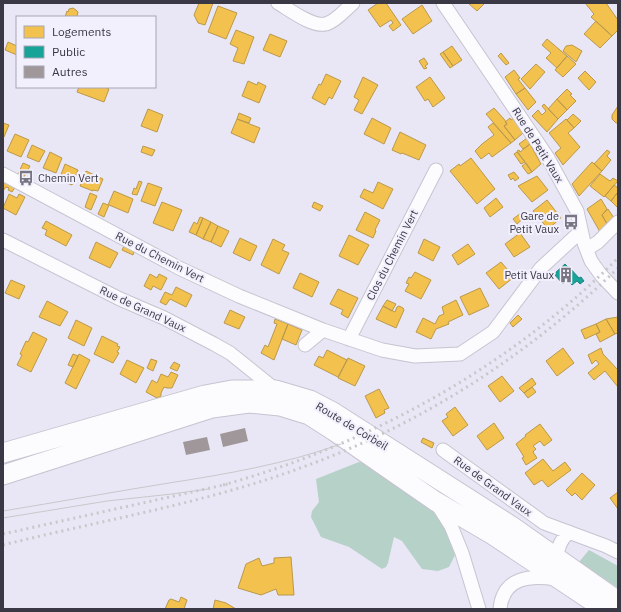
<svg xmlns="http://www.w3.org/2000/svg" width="621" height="612" font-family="'IBM Plex Sans',sans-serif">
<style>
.forest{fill:#b6d1c7}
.homes{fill:#f2c14e;stroke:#bb984b}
.public{fill:#17a398;stroke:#22837f}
.building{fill:#a0979b}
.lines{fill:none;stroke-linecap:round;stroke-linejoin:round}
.street-casing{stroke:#c6c4d0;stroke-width:15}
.secondary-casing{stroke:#c6c4d0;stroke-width:21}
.street{stroke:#fcfbfe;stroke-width:13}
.secondary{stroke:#fcfbfe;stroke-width:19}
.tram{stroke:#c8c8cb;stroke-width:1}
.rail{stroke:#c8c8cb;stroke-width:3;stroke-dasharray:2 4;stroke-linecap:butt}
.labels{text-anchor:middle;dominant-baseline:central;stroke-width:4;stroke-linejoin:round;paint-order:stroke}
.street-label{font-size:11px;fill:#3a3844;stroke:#f2f0fd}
.poi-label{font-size:11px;fill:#3a3844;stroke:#f2f0fd;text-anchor:end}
</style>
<rect width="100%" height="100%" fill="#e9e7f5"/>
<path class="forest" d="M359 462 372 464 430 506 447 532 455 555 449 567 438 571 422 569 402 541 394 537 388 563 386 567 382 569 349 547 321 537 311 517 312 511 319 502 316 479Z
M589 550 618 566V588L579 562Z"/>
<path class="homes" d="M199 3H213L205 25 198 23 194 15Z
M378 3H386L401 25 393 31 389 26 393 23 391 20 380 27 368 10Z
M468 3H485L477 11Z
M585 3H606L618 20V30L612 36 591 17 594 14Z
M422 5 432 21 413 34 402 19Z
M218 6 237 13 226 39 208 32Z
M73 8 76 10 78 12 77 16 79 17H65L67 11 68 12 69 9Z
M596 21 612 36 600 48 584 34Z
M236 30 254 37 244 64 233 61 238 48 230 44Z
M270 34 287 41 280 57 263 50Z
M547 39 567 56 557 68 546 58 551 53 542 45Z
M8 42 17 46V55L5 50Z
M572 45 582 51 576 62 563 51 566 46Z
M452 46 462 60 453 66 443 52Z
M443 52 453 66 450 68 440 54Z
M501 53 509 63 506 65 498 56Z
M567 56 576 64 563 77 555 70Z
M424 58 428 64 425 66 427 68 424 69 419 61Z
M536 64 545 72 530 89 521 79Z
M514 70 520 78 518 79 525 88 516 94 505 77Z
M585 71 596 82 589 90 578 78Z
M326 74 341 81 332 99 329 97 325 105 312 98 319 84 321 85Z
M363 77 378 85 362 114 354 110 359 100 354 97Z
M430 77 445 98 433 107 428 99 425 101 416 87Z
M248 81 257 85 258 82 266 86 259 103 242 96Z
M79 87H105L109 89 104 102 77 92Z
M525 88 536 102 528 110 516 94Z
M567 89 572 94 570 95 576 101 567 110 557 99Z
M557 99 567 110 558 119 548 109Z
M544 104 558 119 547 132 532 116 538 110 542 115 546 111 542 106Z
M618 106V123H616L612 119V115Z
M494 108 504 119 507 124 504 126 515 140 511 143 486 114Z
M148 109 163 115 157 132 141 126Z
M239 113 251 118 249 123 237 119Z
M573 114 581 121 574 128 567 120Z
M372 118 391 128 384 144 364 134Z
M510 118 511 120 514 118 523 133 515 140 504 126 507 124 505 122Z
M237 119 260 128 254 143 231 133Z
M566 119 574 128 568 133 580 147 563 165 555 153 561 148 549 133Z
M3 123 9 125 4 137H3Z
M493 123 511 143 492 157 489 153 481 159 475 151 482 144 494 135 488 127Z
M400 132 426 145 419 160 407 155 402 153 401 154 392 150Z
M15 134 29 140 21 157 7 151Z
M527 138 530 144 523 149 519 144Z
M530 144 541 164 532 172 517 151 519 150 520 152Z
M32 145 45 151 39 162 27 157Z
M143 146 155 150 152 156 141 152Z
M607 150 610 152 607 156 611 160 602 171 594 164Z
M50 152 62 158 56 173 43 168Z
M517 152 525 162 521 164 514 154Z
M471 158 495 189 477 204 450 171 459 164 460 166Z
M592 162 602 171 579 196 572 184Z
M23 163 30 166 24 177 18 174Z
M526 163 532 172 528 174 522 166Z
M65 164 78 170 72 185 59 180Z
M86 171 103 179 98 191 93 190V191L80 186Z
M514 172 519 178 515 181 513 178 511 180 508 175Z
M600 174 610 181 613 178 618 181 604 197 590 186Z
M537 176 548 190 532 202 518 186Z
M3 181 16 186 12 192 8 190 9 188 6 187 3 191Z
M139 181 142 182 137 195 132 194 134 188 136 189Z
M378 182 393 189 383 209 360 197 364 189 373 193Z
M148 183 162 188 155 206 141 201Z
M614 185 618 188V192L611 201 605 196Z
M114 191 133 199 128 213 109 205 104 217 98 214 103 203 108 205Z
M618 192V206L617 207 611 201Z
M90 193 97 196 91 210 85 207Z
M9 194 17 198 19 194 25 197 16 215 3 208Z
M496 198 503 207 490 217 484 208Z
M601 199 607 209 602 215 607 224 600 232 587 209Z
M547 200 561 218 548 229 533 211Z
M162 202 182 210 173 231 153 223Z
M314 202 323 206 320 211 312 207Z
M608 209 614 218 607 224 602 215Z
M365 212 380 220 375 230 376 231 373 238 356 230Z
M521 213 525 217 517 224 513 219Z
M200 217 203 218 196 235 189 232 194 222 197 224Z
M203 218 211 222 203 239 196 235Z
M46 221 72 235 66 246 45 235 47 230 42 228Z
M211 222 218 226 211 242 203 239Z
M218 226 229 231 221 247 211 242Z
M520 233 530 247 514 257 505 244Z
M349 235 369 245 358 265 339 256Z
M240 238 257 246 250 261 233 253Z
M273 239 285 245 282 250 289 253 279 274 261 265Z
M424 239 440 247 433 261 418 253Z
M96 242 118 253 110 268 89 258Z
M125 244 135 249 133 255 122 250Z
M468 244 475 254 458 265 452 255Z
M501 262 514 277 499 289 486 273Z
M415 272 431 280 421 299 405 291 409 284 406 283 409 277 411 278Z
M300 273 319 282 312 297 293 288Z
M150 274 157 278 159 274 167 278 161 290 153 286 151 290 144 286Z
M11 280 25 286 19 299 5 293Z
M176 287 192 295 186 307 170 299 166 305 160 302 165 292 172 295Z
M480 288 489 306 469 315 460 297Z
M338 289 358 298 348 318 341 314 343 310 330 304Z
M387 300 396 304 392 311 383 306Z
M456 300 463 315 448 322 449 324 436 329 431 339 416 332 423 318 435 324 439 316 444 314 442 307Z
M47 301 68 312 60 326 39 317Z
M383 306 395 312 397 307 399 306 403 308 404 310 396 328 376 319Z
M230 310 245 317 239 329 224 323Z
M518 315 522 319 513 327 510 323Z
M618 317V333L615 334 606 319Z
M275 319 288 324 274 360 261 353 265 345 268 347 277 324 274 323Z
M606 319 615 334 600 342 596 334 600 332 596 324Z
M76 320 92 328 84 346 68 338Z
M288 324 302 330 296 345 282 339Z
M596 324 600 332 585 339 581 330Z
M33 332 47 339 31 372 17 365 22 355 20 354 26 341 28 342Z
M102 336 118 344 117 346 120 347 117 352 119 353 113 363 94 354Z
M563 348 574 363 557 376 546 361Z
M601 348 603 354 618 370V387L605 371 594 380 588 373 599 364 596 360 592 364 588 355Z
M327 350 347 360 338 377 314 365 319 356 323 358Z
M73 354 78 356 73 367 68 365Z
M79 354 90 360 76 389 65 383Z
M348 358 365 366 355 386 338 378Z
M151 359 157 361 153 371 147 368Z
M127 360 144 368 136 383 120 374Z
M174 362 180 365 177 371 170 368Z
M171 372 178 375 172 388H167L164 387 161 393V396L157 398 146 392 152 380 157 383 161 374 168 377Z
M502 376 514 391 500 402 488 386Z
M532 378 536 384 524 393 519 388Z
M532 387 536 392 528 398 524 393Z
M379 389 389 408 384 410 385 413 376 418 365 396Z
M455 407 468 425 453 436 442 421 448 417 446 414Z
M494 423 504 438 487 450 477 436Z
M540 424 552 440 544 446 540 441 533 446 536 449 533 452 537 458 526 465 522 458 524 457 516 444 526 436 525 435Z
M423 438 434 443 432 448 421 442Z
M543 459 553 471 565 462 571 470 548 487 542 480 534 485 525 473Z
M582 473 595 485 582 500 575 493 572 496 566 490Z
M618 492V509L610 498Z
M291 557 294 595H278L276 589 261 595 238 588 246 564 259 558 262 566 274 563V558Z
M181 597 187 600 184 609H165L169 600 171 599 179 602Z
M215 600 226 603 236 609H213Z"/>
<path class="public" d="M565 264 568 267H569L579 278 581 277 584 281 580 284 577 281 572 285 567 280 563 284 554 274Z"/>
<path class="building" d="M245 428 248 441 223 447 220 434Z
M207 437 210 450 186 455 183 442Z"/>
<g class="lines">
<g class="street-casing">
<path id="street" d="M278 3C290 10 312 27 326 24 336 21 345 10 353 3
M443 3 548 158 577 211 584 243 591 261 601 275 618 293
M3 174 179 268 239 296 323 330 382 350 415 356 460 354 493 332 541 268 581 231
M3 240 120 299 164 318 214 344 230 353 276 390
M587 249 598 242 618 222
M349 339 436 170
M305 345 323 330
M443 450 544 523 606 546 618 552
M437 504 451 526 462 553 479 609
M557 557C558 546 561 540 569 532
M500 609C503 577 530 575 556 579"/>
</g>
<g class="secondary-casing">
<path id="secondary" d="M3 453 205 395 232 390H276L310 400 333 412 513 527 618 601
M3 475 212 408 249 403 280 406 309 415 334 431 435 501 493 535 604 609"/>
</g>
<use href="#street" class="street"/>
<use href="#secondary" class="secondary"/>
<path class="tram" d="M3 511C58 502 113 492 169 483 227 474 285 464 341 444
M3 518 107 501 172 494 208 489"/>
<path class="rail" d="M223 485C370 444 510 367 618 258
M3 534 228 484
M3 545C103 520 206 503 303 467 420 425 529 355 618 268"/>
</g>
<defs>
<g id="bus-bare" transform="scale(1.2)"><path d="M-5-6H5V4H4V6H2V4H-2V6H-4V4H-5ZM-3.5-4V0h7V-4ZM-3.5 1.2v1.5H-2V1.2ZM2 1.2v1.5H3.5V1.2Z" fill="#777582" stroke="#f2f0fd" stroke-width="2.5" paint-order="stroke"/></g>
<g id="building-bare" transform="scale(1.2)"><path d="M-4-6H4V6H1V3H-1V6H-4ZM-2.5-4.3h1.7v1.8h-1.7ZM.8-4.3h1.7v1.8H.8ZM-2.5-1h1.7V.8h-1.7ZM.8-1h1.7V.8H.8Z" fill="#777582" stroke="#f2f0fd" stroke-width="2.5" paint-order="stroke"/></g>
</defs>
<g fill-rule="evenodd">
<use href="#bus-bare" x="26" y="178"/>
<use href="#bus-bare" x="571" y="222"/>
<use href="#building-bare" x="566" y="275"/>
</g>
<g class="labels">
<g class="street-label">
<text transform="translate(538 145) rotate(58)">Rue de Petit Vaux</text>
<text transform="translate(392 255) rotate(-63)">Clos du Chemin Vert</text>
<text transform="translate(160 257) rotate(27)">Rue du Chemin Vert</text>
<text transform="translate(143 309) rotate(25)">Rue de Grand Vaux</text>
<text transform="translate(352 426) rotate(31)">Route de Corbeil</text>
<text transform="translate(493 486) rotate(36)">Rue de Grand Vaux</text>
</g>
<g class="poi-label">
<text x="38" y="178" text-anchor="start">Chemin Vert</text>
<text x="559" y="216">Gare de<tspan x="559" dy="13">Petit Vaux</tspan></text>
<text x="554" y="275">Petit Vaux</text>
</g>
</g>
<rect width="621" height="612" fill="none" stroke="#3a3844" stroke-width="8"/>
<rect x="16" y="16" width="140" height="72" fill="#f2f0fd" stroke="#a8a6b3"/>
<rect x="24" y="26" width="20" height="12" fill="#f2c14e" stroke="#a8a6b3"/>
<text x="52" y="36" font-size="12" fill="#3a3844">Logements</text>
<rect x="24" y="46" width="20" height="12" fill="#17a398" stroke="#a8a6b3"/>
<text x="52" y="56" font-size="12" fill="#3a3844">Public</text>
<rect x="24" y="66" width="20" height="12" fill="#a0979b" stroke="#a8a6b3"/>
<text x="52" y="76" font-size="12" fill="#3a3844">Autres</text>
</svg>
